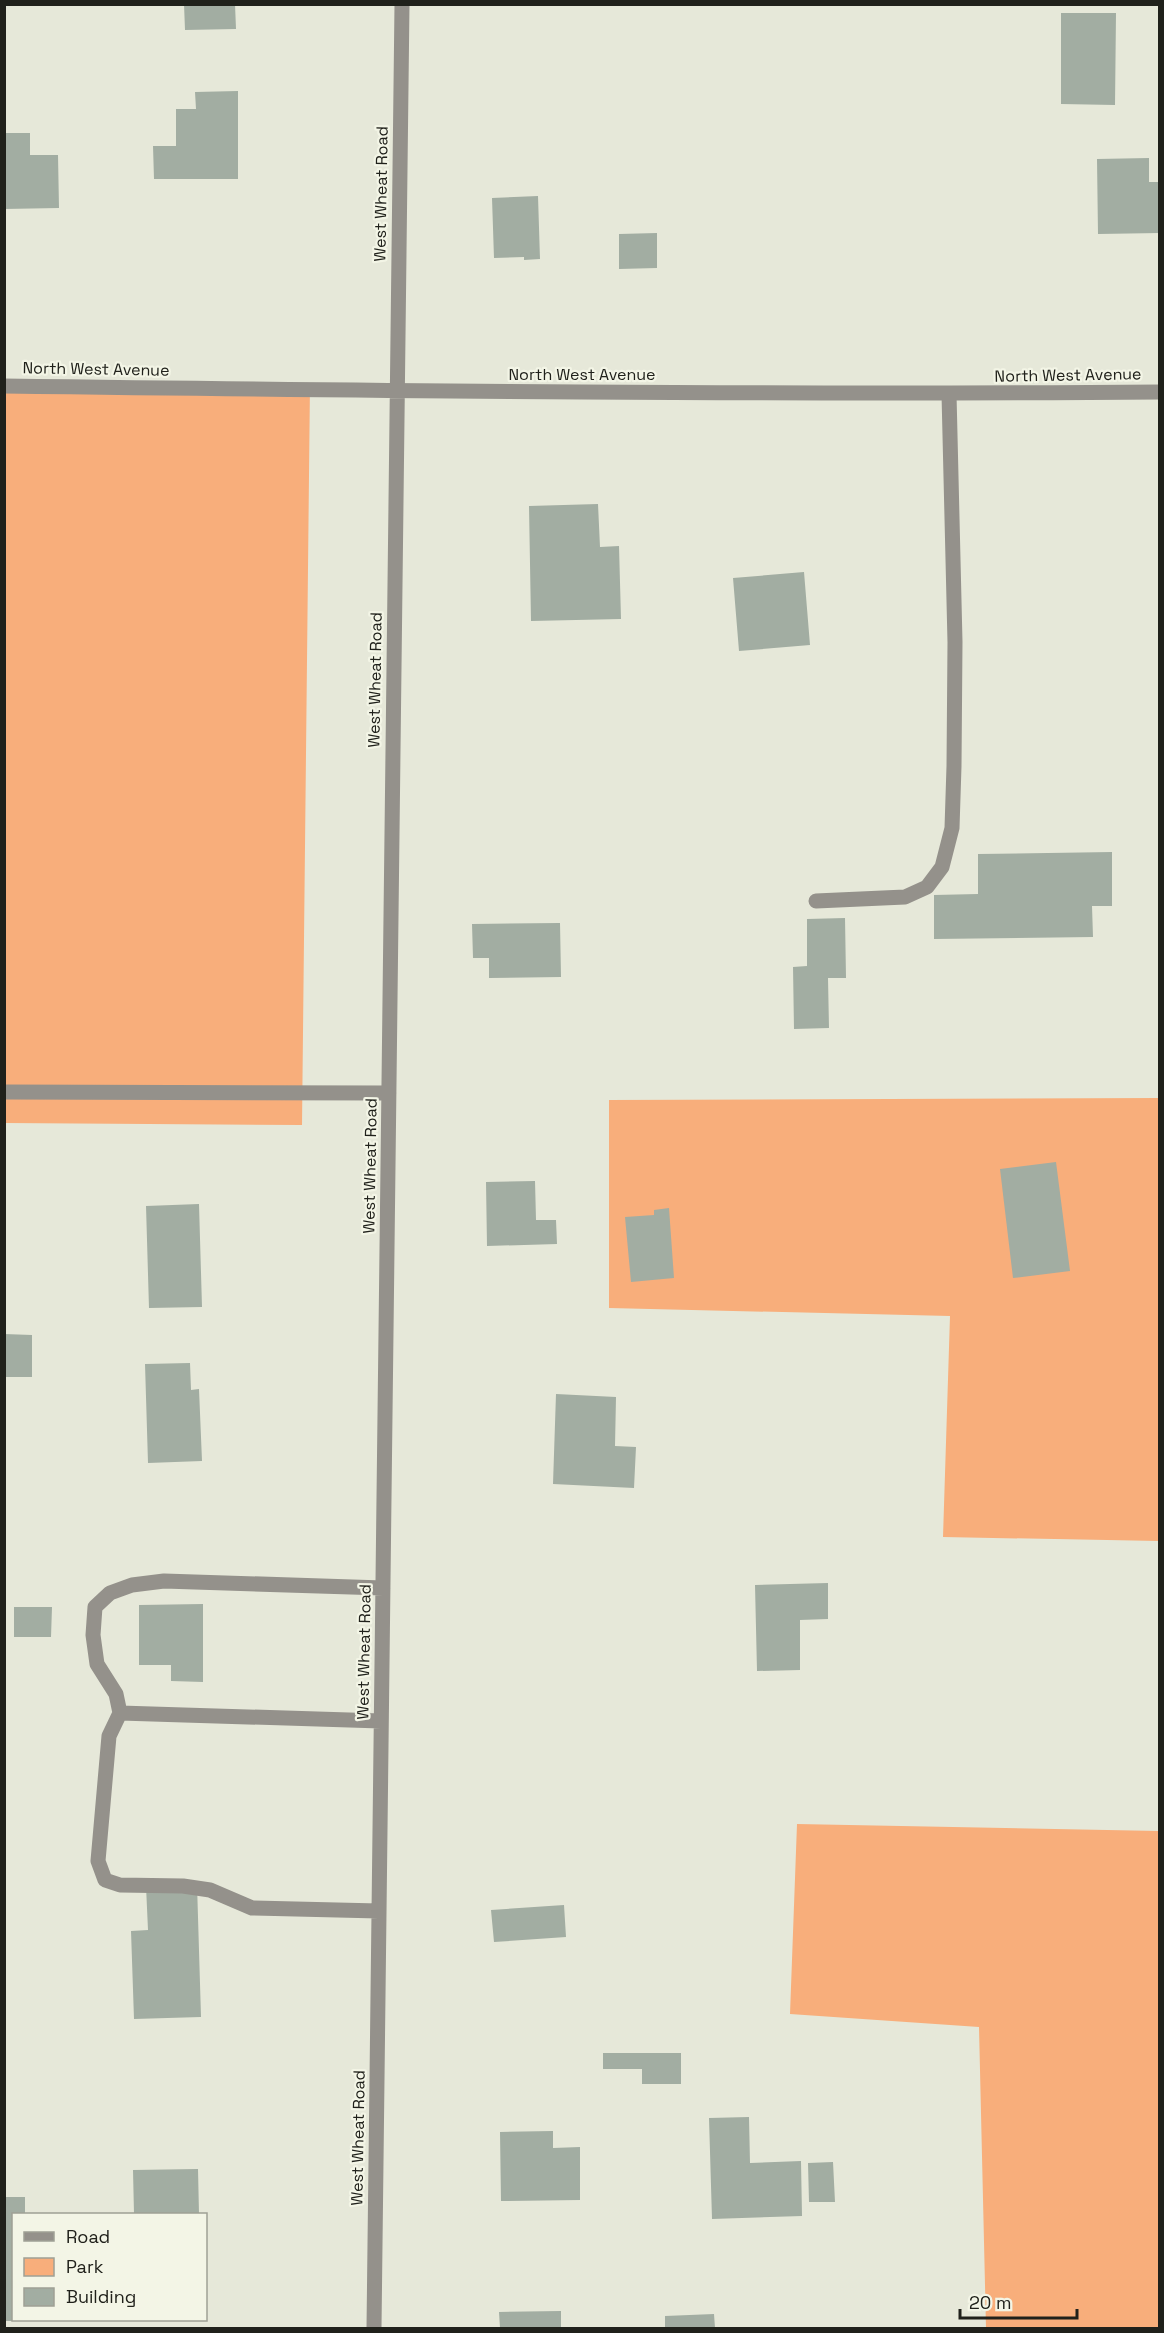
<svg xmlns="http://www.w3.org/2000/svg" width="1164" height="2333" font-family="'Space Grotesk',sans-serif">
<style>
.green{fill:#f8ae7b}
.building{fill:#a2ada2}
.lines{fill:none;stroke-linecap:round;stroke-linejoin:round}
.minor{stroke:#94918b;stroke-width:15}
.labels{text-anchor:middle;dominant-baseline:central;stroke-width:4.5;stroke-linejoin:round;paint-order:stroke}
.street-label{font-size:16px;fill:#20211b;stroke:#f3f5e6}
</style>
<rect width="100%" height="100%" fill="#e6e8d9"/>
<path class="green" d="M5 383H310L302 1125 5 1123Z
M1159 1098V1541L943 1537 950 1316 609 1308V1100Z
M797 1824 1159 1831V2328H986L979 2027 790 2014Z"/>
<path class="building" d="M184 4H235L236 29 185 30Z
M1061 13H1116L1115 105 1061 104Z
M238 91V179H154L153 146H176V109H196L195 92Z
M4 133H30V155H58L59 208 4 209Z
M1149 158V182H1160V233L1098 234 1097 159Z
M538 196 540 259 524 260V257L494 258 492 198Z
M657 233V268L619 269V234Z
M598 504 600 547 619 546 621 619 531 621 529 506Z
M804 572 810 645 739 651 733 578Z
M1112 852V906H1092L1093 937 934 939V895L978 894V854Z
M845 918 846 978H828L829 1028 794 1029 793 967 807 966V919Z
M560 923 561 977 489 978V958H473L472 924Z
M1056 1162 1070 1271 1013 1278 1000 1169Z
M535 1181 536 1220H556L557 1244 487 1246 486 1182Z
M199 1204 202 1307 149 1308 146 1206Z
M669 1208 674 1278 631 1282 625 1217 654 1215V1210Z
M4 1334 32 1335V1377H4Z
M190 1363 191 1390 199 1389 202 1461 148 1463 145 1364Z
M556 1394 616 1397 615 1446 636 1447 634 1488 553 1484Z
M828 1583V1619L800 1620V1670L757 1671 755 1585Z
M203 1604V1682L171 1681V1665H139V1605Z
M14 1607H52L51 1637H14Z
M197 1884 201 2017 134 2019 131 1931 148 1930 146 1886Z
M564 1905 566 1937 494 1942 491 1910Z
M603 2053H681V2084H642V2069H603Z
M749 2117 750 2163 801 2161 802 2216 712 2219 709 2118Z
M553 2131V2148L580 2147V2200L501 2201 500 2132Z
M833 2162 835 2202H809L808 2163Z
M198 2169 199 2214H134L133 2170Z
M4 2197H25V2214H14V2321H4Z
M561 2311V2328H500L499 2312Z
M714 2314 715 2328H665V2316Z"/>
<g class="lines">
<path class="minor" d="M4 386C389 391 774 395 1160 392
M816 901 905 897 927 887 942 867 952 828 954 766 955 642 949 394
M4 1092 389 1093
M120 1713 381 1721
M379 1911 252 1908 210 1890 183 1886 120 1885 105 1880 98 1861 109 1736 120 1713 116 1694 97 1664 93 1635 95 1607 110 1593 132 1585 164 1581 383 1588
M374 2328 402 4"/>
</g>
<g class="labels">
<g class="street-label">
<text transform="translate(381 194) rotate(-89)">West Wheat Road</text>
<text transform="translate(96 369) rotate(1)">North West Avenue</text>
<text x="582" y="374">North West Avenue</text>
<text transform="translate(1068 375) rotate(-1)">North West Avenue</text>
<text transform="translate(375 680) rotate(-89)">West Wheat Road</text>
<text transform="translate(370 1166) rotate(-89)">West Wheat Road</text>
<text transform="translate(364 1652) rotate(-89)">West Wheat Road</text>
<text transform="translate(358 2138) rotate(-89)">West Wheat Road</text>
</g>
</g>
<rect width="1164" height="2333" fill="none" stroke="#20211b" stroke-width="12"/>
<rect x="12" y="2213" width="195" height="108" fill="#f3f5e6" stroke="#9fa095" stroke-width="1.5"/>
<rect x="24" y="2232" width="30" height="9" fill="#94918b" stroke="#9fa095" stroke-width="1.5"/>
<text x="66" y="2243" font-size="18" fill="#20211b">Road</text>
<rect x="24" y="2258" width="30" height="18" fill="#f8ae7b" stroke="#9fa095" stroke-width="1.5"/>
<text x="66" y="2273" font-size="18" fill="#20211b">Park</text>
<rect x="24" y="2288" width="30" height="18" fill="#a2ada2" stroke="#9fa095" stroke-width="1.5"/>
<text x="66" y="2303" font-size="18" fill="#20211b">Building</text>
<path d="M960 2309v9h117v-9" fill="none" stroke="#20211b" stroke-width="3"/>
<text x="969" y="2309" font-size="18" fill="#20211b" stroke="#f3f5e6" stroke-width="4.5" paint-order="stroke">20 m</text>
</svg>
